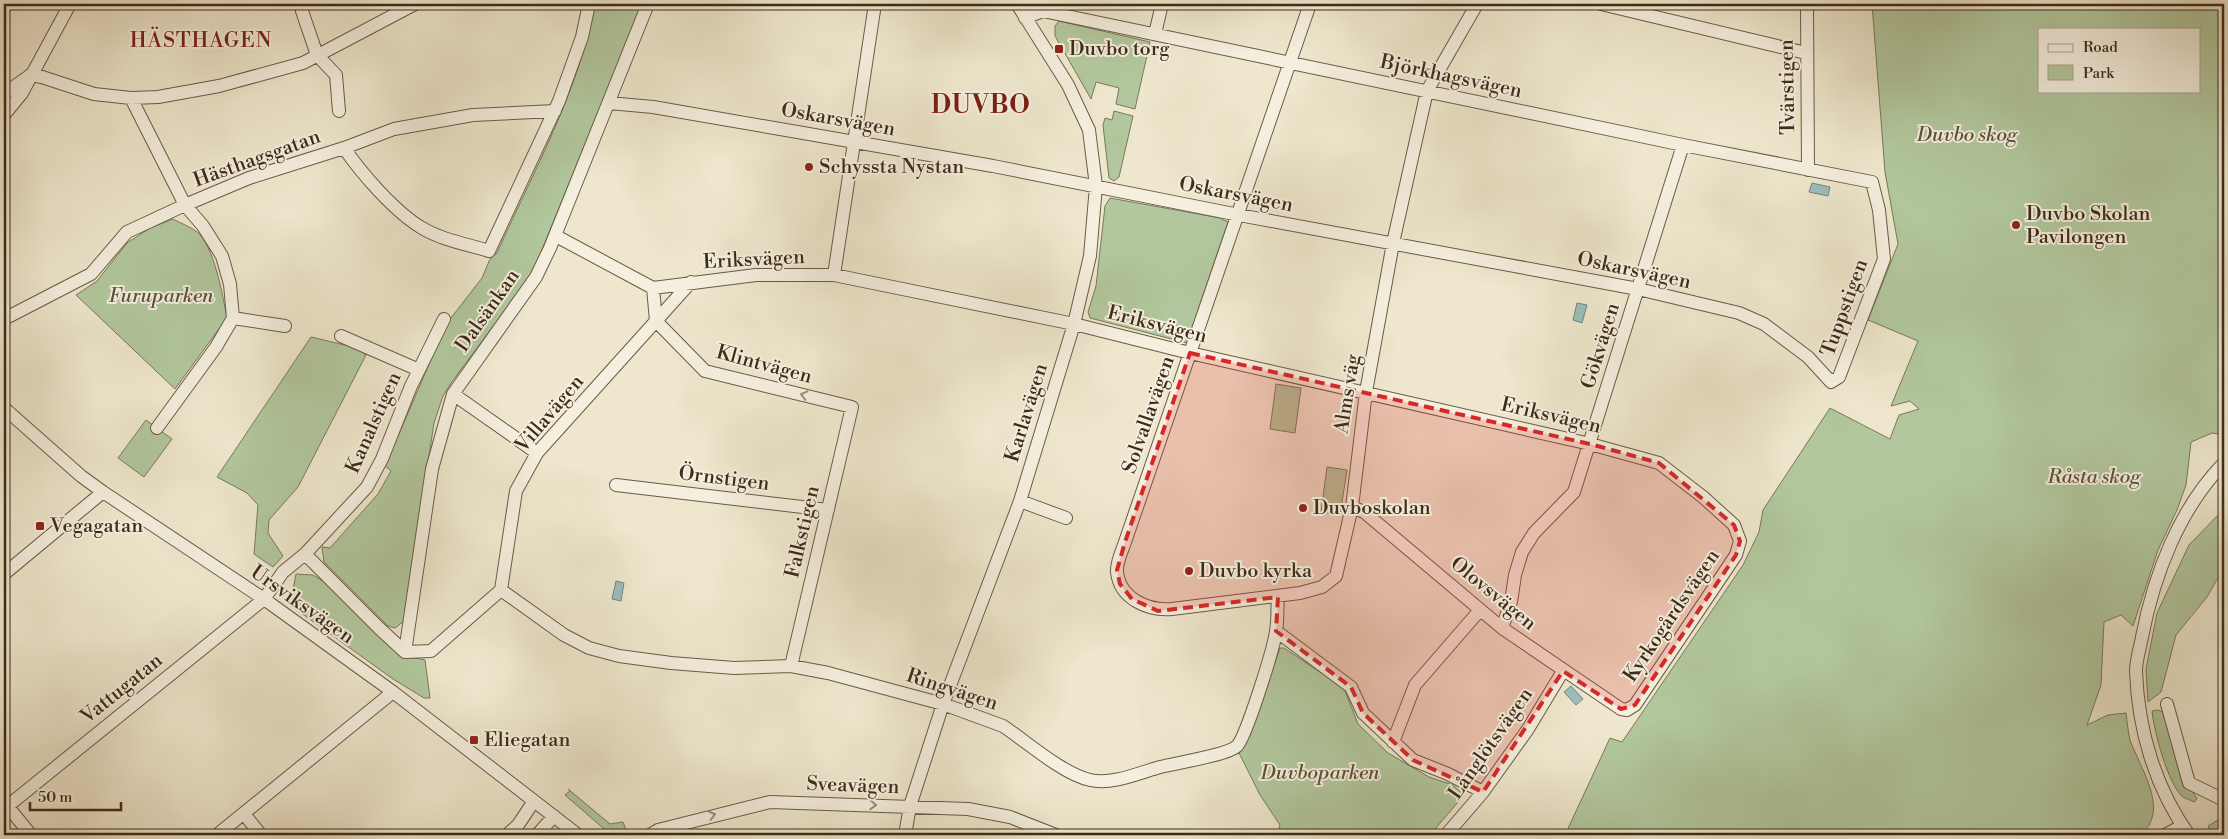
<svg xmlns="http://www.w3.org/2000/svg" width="2228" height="839" font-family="'Libre Bodoni',serif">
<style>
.green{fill:#b2c79d;stroke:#78795b;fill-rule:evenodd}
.water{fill:#9bbfbe;stroke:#76847c}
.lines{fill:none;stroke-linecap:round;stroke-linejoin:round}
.minor-casing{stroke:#6a5a46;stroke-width:14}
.minor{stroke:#f4efde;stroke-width:12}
.oneway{stroke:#998d7c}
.marked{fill:#d62828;fill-opacity:0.2;stroke:#d62828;stroke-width:4;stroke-dasharray:10 6;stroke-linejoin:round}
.poi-dot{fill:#8f2418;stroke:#f4efde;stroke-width:2}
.labels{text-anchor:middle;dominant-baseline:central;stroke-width:4;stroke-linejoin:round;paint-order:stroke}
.poi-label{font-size:20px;fill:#3e2b19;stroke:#f4efde;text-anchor:start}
.street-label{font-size:20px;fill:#3e2b19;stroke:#f4efde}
.park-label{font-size:20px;font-style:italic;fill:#5b523a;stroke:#f4efde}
.neighbourhood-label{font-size:21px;letter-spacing:1px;fill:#7a1f14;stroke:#f4efde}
.district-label{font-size:25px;font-weight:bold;letter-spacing:1px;fill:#7a1f14;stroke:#f4efde}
</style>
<rect width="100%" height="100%" fill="#eee7cd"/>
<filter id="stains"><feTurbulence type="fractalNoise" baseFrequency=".004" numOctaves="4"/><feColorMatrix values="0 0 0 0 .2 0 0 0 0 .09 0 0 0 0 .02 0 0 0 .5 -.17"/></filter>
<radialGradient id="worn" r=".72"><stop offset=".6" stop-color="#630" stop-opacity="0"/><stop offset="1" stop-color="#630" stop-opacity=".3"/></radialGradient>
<path class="green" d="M595 4H642L532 274 451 383 443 396 434 423 404 621 395 628 388 626 324 562 322 547 330 548 378 494 391 471 385 466 447 323 482 278 490 259 497 253C533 172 579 91 595 4Z
M1872 4H2224V435L2212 433 2191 442 2186 485 2177 510 2158 550 2133 626 2121 615 2104 622 2101 685 2087 725 2108 715 2126 713C2127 721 2128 731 2130 740 2140 768 2171 811 2140 835H1565L1610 738 1622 742 1743 565 1759 532 1763 510 1830 408 1890 439 1899 415 1919 409 1910 401 1891 406 1918 341 1868 320 1898 244 1885 172ZM2039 29H2199V91H2039Z
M1059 21 1150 42 1135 109 1116 104 1119 88 1096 82 1091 99 1055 36V26Z
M1114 111 1133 116 1119 177 1114 181 1109 178 1103 125 1105 118 1112 120Z
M1110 198 1220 218 1228 222 1187 343 1090 318 1088 312 1096 286 1105 206Z
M173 219C180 223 191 227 197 232 214 245 223 297 227 318L175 389 76 295 97 281 127 243 150 228Z
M311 337 357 348 366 355 298 487 269 520 268 533 283 556 273 567 254 554 258 505 247 493 217 477Z
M1276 384 1301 388 1295 433 1270 429Z
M146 420 172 439 144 477 118 458Z
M1327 467 1347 470 1340 515 1321 512Z
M2224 509V567L2207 597 2176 635 2161 692 2148 702 2146 669 2157 613 2189 545Z
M296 574 313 575 331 586 400 655 425 660 430 698H424L393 679 290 605Z
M1280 648H1284L1344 688 1358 724 1388 753 1429 777 1453 785 1464 795 1430 835H1277L1280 825 1260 795 1239 753 1261 703Z
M2158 710 2165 713 2186 781 2197 799 2194 802C2191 800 2186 799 2183 797 2168 785 2154 731 2152 711Z
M568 789 610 824 623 822 628 835H611L565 795 570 791Z
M2218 820H2224V835H2211L2208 826Z"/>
<path class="water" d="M1812 183 1830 187 1828 196 1809 192Z
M1577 303 1587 305 1582 323 1573 320Z
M616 581 624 583 621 601 612 599Z
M1571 686 1583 699 1576 705 1564 692Z"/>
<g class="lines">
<g class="minor-casing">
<path id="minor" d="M301 4 302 11 317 55 336 75 339 111
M1310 4 1125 542C1122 551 1116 563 1117 572 1120 599 1148 611 1172 609L1300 593 1322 587 1336 576 1352 507 1366 392 1393 243 1427 91 1477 4
M1601 4 1806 53
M1807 4 1808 170
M1155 34 1162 4
M30 75 42 77 94 94 131 98 158 97 219 86 303 63 415 4
M4 94 28 77
M131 98 185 205 203 226 222 256 230 284 233 318 216 347 157 428
M609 103 653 107 993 166 1239 215 1638 289 1739 313 1764 324 1808 357 1831 382 1839 377 1884 259 1879 210 1872 182 1683 145 1043 11 1025 18
M4 115 22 93 70 4
M344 148C362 174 395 212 422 228 442 240 467 244 489 251L559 101 582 37 589 4
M556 236 653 288 756 275H834L1074 324 1190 353 1590 444 1659 463 1703 497 1734 525 1740 541 1736 555 1635 705 1627 710 1621 709 1502 628 1364 512 1352 507
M834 275 875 4
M653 288 656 321 705 371 852 407 791 666
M233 318 285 326
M4 319 91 274 127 232 185 205 249 178 344 148 394 129 473 115 555 111
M341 336 419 370
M453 394 537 453
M4 408 81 476 103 492 264 599 393 692 578 835
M616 485 828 510
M1020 501 1066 518
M305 554 379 628 405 652 431 651 501 590 516 491 537 453 691 282
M4 574 103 492
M501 590 564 635 589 648 619 656 671 663 734 668 791 666 828 673 943 704 1003 726C1027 742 1063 774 1090 780 1112 785 1139 773 1160 767 1176 763 1228 755 1237 746 1246 737 1274 648 1276 631 1278 620 1277 608 1278 597
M1502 628 1511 602 1515 575 1522 552 1534 533 1574 492 1683 145
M1276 631 1351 687 1363 713 1413 760 1448 774 1483 792
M405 652 432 469 453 394 536 277 550 248 648 4
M2167 704 2189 783 2224 800
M1393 742 1415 685 1480 610
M4 802 31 835
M4 809 264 599 283 572 305 554 367 487 382 459 411 386 444 319
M244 814 261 835
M217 835 393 692
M507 835 518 825 534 801
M537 835 554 816
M650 835 658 830 770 802 968 809 1010 817 1056 835
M905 835 910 806 943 704 1020 501 1074 324 1090 256 1096 186 1089 130 1068 85 1017 4
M1446 835 1483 792 1528 729 1563 671
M2165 835 2182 826
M2189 835C2155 788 2138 729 2136 671 2136 660 2140 648 2142 637 2154 575 2179 509 2224 463"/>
</g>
<use href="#minor" class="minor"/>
</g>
<defs><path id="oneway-chevron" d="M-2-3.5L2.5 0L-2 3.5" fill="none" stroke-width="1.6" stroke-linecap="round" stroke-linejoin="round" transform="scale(1.25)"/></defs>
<g class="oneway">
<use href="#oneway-chevron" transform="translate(804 395) rotate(-166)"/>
<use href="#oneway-chevron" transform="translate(873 805) rotate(2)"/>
<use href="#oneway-chevron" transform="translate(712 815) rotate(-14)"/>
</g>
<path class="marked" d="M1190 353 1590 444 1659 463 1734 525 1740 541 1736 555 1635 705 1621 709 1563 671 1483 792 1413 760 1363 713 1351 687 1276 631 1278 597 1158 611 1132 599 1120 584 1117 570 1125 542Z"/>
<g class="poi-dot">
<rect x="1054" y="44" width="10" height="10" rx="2.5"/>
<circle cx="809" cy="167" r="5"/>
<circle cx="2016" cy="225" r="5"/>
<circle cx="1303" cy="508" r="5"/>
<rect x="35" y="521" width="10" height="10" rx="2.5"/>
<circle cx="1189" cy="571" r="5"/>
<rect x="469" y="735" width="10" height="10" rx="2.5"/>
</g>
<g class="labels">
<g class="poi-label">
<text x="1069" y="49">Duvbo torg</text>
<text x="819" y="167">Schyssta Nystan</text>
<text x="2026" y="214">Duvbo Skolan<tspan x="2026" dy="23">Pavilongen</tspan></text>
<text x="1313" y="508">Duvboskolan</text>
<text x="50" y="526">Vegagatan</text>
<text x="1199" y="571">Duvbo kyrka</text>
<text x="484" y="740">Eliegatan</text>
</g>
<g class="street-label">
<text transform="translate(1451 77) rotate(12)">Björkhagsvägen</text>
<text transform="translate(1788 87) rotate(-91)">Tvärstigen</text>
<text transform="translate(838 120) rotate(10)">Oskarsvägen</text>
<text transform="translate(257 159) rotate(-20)">Hästhagsgatan</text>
<text transform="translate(1236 195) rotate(11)">Oskarsvägen</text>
<text transform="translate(754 260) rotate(-3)">Eriksvägen</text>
<text transform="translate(1634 271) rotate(12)">Oskarsvägen</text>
<text transform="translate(1845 308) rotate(-70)">Tuppstigen</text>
<text transform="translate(488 311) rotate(-55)">Dalsänkan</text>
<text transform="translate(1157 325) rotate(14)">Eriksvägen</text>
<text transform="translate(1601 346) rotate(-73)">Gökvägen</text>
<text transform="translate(764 365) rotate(15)">Klintvägen</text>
<text transform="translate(1348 394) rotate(-81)">Alms väg</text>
<text transform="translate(1027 413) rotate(-73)">Karlavägen</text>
<text transform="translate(550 414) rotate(-50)">Villavägen</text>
<text transform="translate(1149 415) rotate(-71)">Solvallavägen</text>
<text transform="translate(1551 416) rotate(13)">Eriksvägen</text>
<text transform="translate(374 423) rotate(-66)">Kanalstigen</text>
<text transform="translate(724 479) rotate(7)">Örnstigen</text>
<text transform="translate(803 532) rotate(-77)">Falkstigen</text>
<text transform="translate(1493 594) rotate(39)">Olovsvägen</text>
<text transform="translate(302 605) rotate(35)">Ursviksvägen</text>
<text transform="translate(1672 616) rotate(-56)">Kyrkogårdsvägen</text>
<text transform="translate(122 689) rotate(-39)">Vattugatan</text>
<text transform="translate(952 690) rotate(18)">Ringvägen</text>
<text transform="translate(1491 744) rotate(-55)">Långlötsvägen</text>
<text transform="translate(853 786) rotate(2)">Sveavägen</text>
</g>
<g class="park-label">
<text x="1967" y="135">Duvbo skog</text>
<text x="161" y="296">Furuparken</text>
<text x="2094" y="477">Råsta skog</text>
<text x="1320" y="773">Duvboparken</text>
</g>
<g class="neighbourhood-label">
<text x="201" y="41">HÄSTHAGEN</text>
</g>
<g class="district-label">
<text x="981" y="105">DUVBO</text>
</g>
</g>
<rect width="2228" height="839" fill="none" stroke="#eee7cd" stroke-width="20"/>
<rect x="5" y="5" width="2218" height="829" fill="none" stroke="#3e2b19" stroke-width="2.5"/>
<rect x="10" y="10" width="2208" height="819" fill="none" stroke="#3e2b19"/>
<rect x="2038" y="28" width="162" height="65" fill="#f4efde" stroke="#aba18f"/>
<rect x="2048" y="44" width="25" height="8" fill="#f4efde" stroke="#aba18f"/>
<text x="2083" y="52" font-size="15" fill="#3e2b19">Road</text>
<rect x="2048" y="65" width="25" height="15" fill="#b2c79d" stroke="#aba18f"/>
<text x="2083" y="78" font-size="15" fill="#3e2b19">Park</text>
<path d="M30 802v8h91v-8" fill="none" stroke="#3e2b19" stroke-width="2.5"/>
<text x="38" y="802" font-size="15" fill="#3e2b19" stroke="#f4efde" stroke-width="4" paint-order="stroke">50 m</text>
<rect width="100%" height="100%" filter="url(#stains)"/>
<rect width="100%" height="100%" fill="url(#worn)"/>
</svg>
